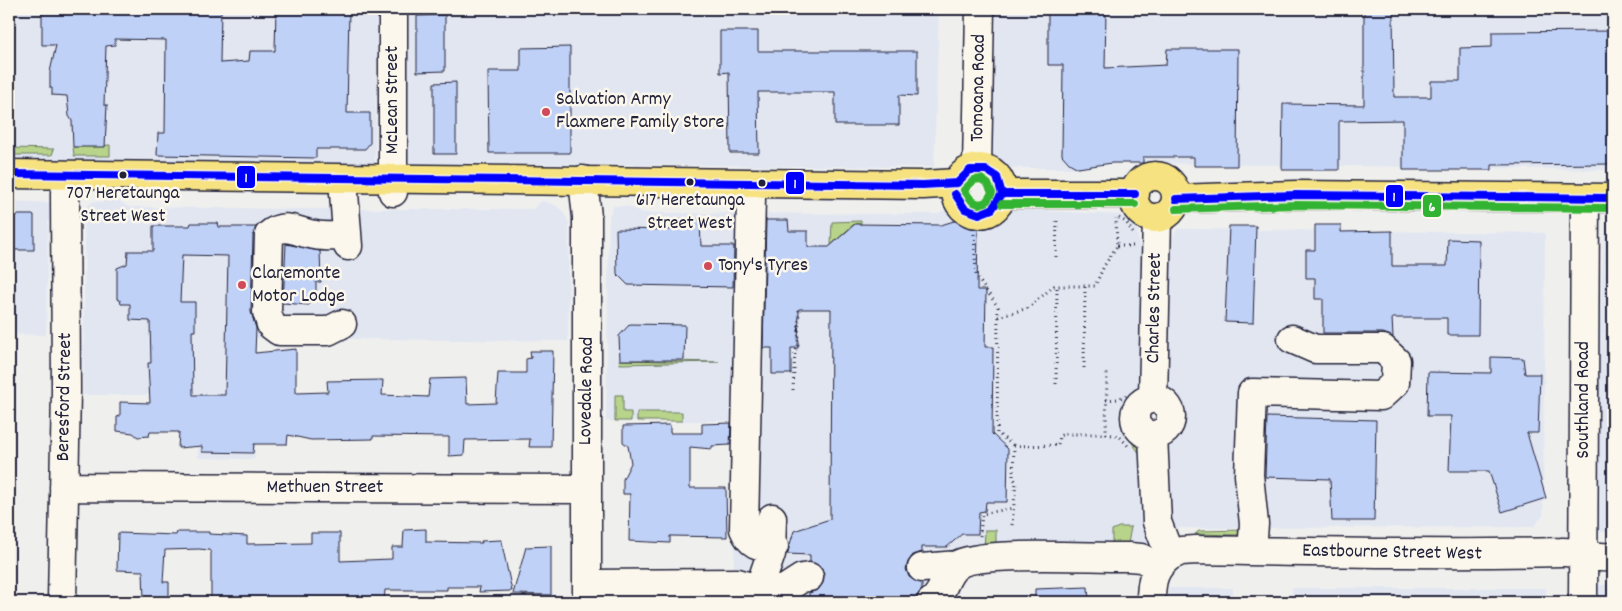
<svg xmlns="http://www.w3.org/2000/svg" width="1622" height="611" font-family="Dekko,sans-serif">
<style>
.built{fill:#e1e6f1}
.green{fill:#b8d48b;stroke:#6d7b63}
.building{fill:#c0d1f7;stroke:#22223b;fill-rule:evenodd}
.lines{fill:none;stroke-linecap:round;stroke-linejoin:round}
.minor-casing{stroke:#22223b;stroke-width:31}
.major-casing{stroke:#22223b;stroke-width:31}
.path{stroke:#22223b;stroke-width:3;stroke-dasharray:1 4;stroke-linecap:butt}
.minor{stroke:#fbf7ec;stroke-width:28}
.major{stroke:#f6e281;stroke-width:28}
.bus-1-casing{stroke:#fbf7ec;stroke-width:11}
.bus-2-casing{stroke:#fbf7ec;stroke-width:11}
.bus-1{stroke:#00f;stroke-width:8}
.bus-2{stroke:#30b333;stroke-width:8}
.poi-dot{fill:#d1495b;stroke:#fbf7ec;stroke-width:2}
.bus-dot{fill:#22223b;stroke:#fbf7ec;stroke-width:2}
.labels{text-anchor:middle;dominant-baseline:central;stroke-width:5;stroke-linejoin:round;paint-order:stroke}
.bus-label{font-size:19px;fill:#22223b;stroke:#fbf7ec}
.street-label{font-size:20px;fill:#22223b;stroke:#fbf7ec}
.poi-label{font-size:20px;fill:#22223b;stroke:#fbf7ec;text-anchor:start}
.line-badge{stroke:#fbf7ec;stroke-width:2}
.badge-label{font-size:14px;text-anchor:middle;font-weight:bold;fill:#fff}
</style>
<rect width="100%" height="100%" fill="#efefee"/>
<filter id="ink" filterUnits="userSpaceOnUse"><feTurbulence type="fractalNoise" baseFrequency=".02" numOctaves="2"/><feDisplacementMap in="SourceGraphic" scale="10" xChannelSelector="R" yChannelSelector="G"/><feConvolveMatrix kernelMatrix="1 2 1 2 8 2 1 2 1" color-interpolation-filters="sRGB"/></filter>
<g filter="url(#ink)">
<path class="built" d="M9 9 378 11 375 167 9 165Z
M405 9H939L934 167 405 163Z
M996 9H1613V170L1143 163H1112L1078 168H992Z
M118 200 128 207 301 209H533L542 201 555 205 563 212 569 223 568 341 256 338 255 459 198 458 200 395H83L85 237 82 217 85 208 92 202Z
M9 201 53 203 55 217 48 222 46 335 9 334Z
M614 206H626L644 213 938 214 944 210 979 218 996 216 1012 209 1120 215 1129 220 1137 230 1141 257 1140 391 1130 404 1131 431 1140 437 1145 524 1149 540 1145 553 978 566 962 579 959 587V602H791L789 597 757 571 734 567 737 421H606L609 215Z
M1177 229 1545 233 1543 516 1533 527 1176 528 1167 520 1164 285 1167 250Z
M1604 234H1613V532H1591Z
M1597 585H1613V602H1597Z
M1168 588H1233V602H1168Z
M1292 588H1546V602H1292Z"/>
<path class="green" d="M110 145V156H74L73 147Z
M9 148 54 149 52 155H9Z
M861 221V224H854L831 245 832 222Z
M619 360 719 362 620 364Z
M615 395H623V412H631V421H615Z
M637 412H682V421H637Z
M1122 429 1131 431 1140 437 1145 461Z
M1119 527H1131L1127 549 1112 550V530Z
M985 530H996V544L984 550Z
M1244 530 1239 535 1195 534 1199 531Z"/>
<path class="building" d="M42 9H221L220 63 249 61 250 51H275L276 9H349L347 113H370V143L365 149H316V158L157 155 158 133H165L166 40 115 39V45L106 46 104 105H107L105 147H73L72 121 69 116 67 96 52 95V88H50V72L56 45H42Z
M1048 9H1106L1105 68 1166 65 1167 49H1238L1237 166H1194V157H1143V163H1112L1078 168 1069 163 1062 155 1063 65H1048Z
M1364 9H1393L1394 97H1431V81H1460V48L1492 47V32L1613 31V164L1492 165V170H1403V120L1339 121V170H1282L1283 104 1364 105Z
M445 15V71L417 72V16Z
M720 31H758V51H917V96L899 95V125H835V92H758L759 153H730L729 72 720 73Z
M570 47V153H489L488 71H521V48Z
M456 82V154H434V83Z
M9 215H34V250H9Z
M678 219H700L701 246H734L733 287 628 285 617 274 616 229 678 230Z
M766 220H788L789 231H808V247H829L855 224 941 225 954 221 978 227 977 290H986L985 347H993L992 434 1008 449 1007 502H986L985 511 979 512 978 534H962L947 547H922V552L913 555 908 562 906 569 909 577 922 583V590L916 598 809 597V593L818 590 823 583 824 575 822 568 810 562V555L787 554 794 531 830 519 831 309H799L798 348H791V374H772V348H763Z
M191 223H218L219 227H256L253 235 251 312 256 328 255 353 296 349V393L328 392 327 381 383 380 382 395 428 397 430 379 466 378 467 404 496 403 498 373H526V359L531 358 530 351H553L551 447H529L530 439 465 440 464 455 449 456V437L373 436V439L311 440 288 435 287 444H254L253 453 202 452V446L178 448 179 432H150L149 436 138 437 133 433 117 431V417L120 416V402L150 403 148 363H151L150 321 130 320V304H121L120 300 117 299V268L127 264 128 251H153V226H190ZM182 255 228 256 225 395H193L192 331H195V302H180Z
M1315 225H1341V232L1392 231V266H1447L1448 239 1479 240 1478 335H1447V318H1392L1393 337 1383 333H1323V299H1315V278H1306V250H1315Z
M1229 226H1256L1253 323 1225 322Z
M286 244 320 251 321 282H316V293H309V305L283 303Z
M630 324 685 325 684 360H620L619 336Z
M1491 357 1523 358 1525 374H1540L1538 433H1527L1546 498 1502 512 1489 471H1449L1451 416H1427L1428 372 1491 373Z
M1267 417 1376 420 1374 521H1332L1330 479 1265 477Z
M731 423 730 445 712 446V449L690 447V488H726L727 537 670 536V543L629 541 630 494H623V479L631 463 628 446 623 442V426L670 425V433H702V424Z
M426 529V542L482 543 481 541 501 540 512 591 479 592 480 587H447V590H385L384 602H211V553L209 550 199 549 165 550 163 582H169V600H144L143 571 117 570 118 533 176 535 177 532H209V534L247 536V544L311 543V533H340V561L392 559V547H403L404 530Z
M551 546V595L513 594 526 547Z
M1088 587 1089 602H1035V589Z"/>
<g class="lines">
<g class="minor-casing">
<path id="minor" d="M977 168 980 9
M583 180 587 217V602
M393 192V9
M344 193 348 246
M751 197 744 529C750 544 758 547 774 546
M342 324 328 331H279L271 325 267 312 269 235C285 221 298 233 315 235 325 237 336 236 347 236
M1135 417a18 18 0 1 1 36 0a18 18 0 1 1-36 0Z
M1153 399 1157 218
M64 487 585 489
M1252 551 1254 524 1249 475 1252 393 1381 396 1395 383 1396 361 1383 349H1315L1292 339
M1170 556 1181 551 1196 550C1317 552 1439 555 1561 552 1579 551 1595 559 1613 557
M922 568 958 565
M587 584 738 583 766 592 774 602
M759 589 771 554 772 518
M771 598 802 578 809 577
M62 602 66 390 65 193
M931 602C944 594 944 575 957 565 979 550 1096 558 1129 557L1141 558 1157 566
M1151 602C1151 581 1153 569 1170 556L1157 522 1153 436
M1583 602 1585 198"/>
</g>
<g class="major-casing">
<path id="major" d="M956 191a23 23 0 1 1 46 0a23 23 0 1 1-46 0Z
M9 174 923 185 957 183
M1134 197a21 21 0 1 1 42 0a21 21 0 1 1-42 0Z
M1002 194H1135
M1176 199 1296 195 1613 198"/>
</g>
<path class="path" d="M973 214 976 276 998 307 997 433 1014 446
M1119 218 1126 222 1133 233
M973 220 1005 219
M1117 246H1134
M1056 257 1057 219
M998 317 1028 308 1054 286H1095L1104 266 1117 246 1116 218
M1084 368 1085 286
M1056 384 1057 286
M793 390 795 351 798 348 799 309
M1106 400 1118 399 1129 394
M1106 434 1119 436 1130 448
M1012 525 1016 482 1013 477 1014 446 1058 445 1059 436 1064 434H1106L1107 373
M980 536 982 514 1013 508"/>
<use href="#minor" class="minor"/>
<use href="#major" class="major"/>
<g class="bus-1-casing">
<path id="bus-1" d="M9 174 923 185 957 183
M955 194 965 209 979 214 992 209 1002 194 997 177 986 170H970L957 183
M1002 194H1135
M1176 199 1296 195 1613 198"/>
</g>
<g class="bus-2-casing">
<path id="bus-2" d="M981 179 988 184 992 193 986 202 979 204 972 201 964 190 974 180Z
M1002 204H1135
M1176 209 1296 205 1613 208"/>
</g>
<use href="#bus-1" class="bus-1"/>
<use href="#bus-2" class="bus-2"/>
</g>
</g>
<g class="poi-dot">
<circle cx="546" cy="112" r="5"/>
<circle cx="708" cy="266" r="5"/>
<circle cx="242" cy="285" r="5"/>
</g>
<g class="bus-dot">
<circle cx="123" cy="175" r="4.5"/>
<circle cx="690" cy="182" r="4.5"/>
<circle cx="762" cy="183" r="4.5"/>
</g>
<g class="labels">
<g class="bus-label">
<text x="123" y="194">707 Heretaunga<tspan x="123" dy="23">Street West</tspan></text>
<text x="690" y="201">617 Heretaunga<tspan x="690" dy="23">Street West</tspan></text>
</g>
<g class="street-label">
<text transform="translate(979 88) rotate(-89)">Tomoana Road</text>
<text transform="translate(393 100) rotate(-90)">McLean Street</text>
<text transform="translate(1155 308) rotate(-89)">Charles Street</text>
<text transform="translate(587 391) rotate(-89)">Lovedale Road</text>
<text transform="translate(65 397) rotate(-89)">Beresford Street</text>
<text transform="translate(1584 400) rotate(-90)">Southland Road</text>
<text x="325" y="488">Methuen Street</text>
<text transform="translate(1392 553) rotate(1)">Eastbourne Street West</text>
</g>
<g class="poi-label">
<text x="556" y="100">Salvation Army<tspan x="556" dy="23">Flaxmere Family Store</tspan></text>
<text x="718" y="266">Tony's Tyres</text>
<text x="252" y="274">Claremonte<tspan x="252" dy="23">Motor Lodge</tspan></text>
</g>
</g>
<g class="line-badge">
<rect x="236" y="165" width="20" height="24" rx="5" fill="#00f"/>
<rect x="785" y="171" width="20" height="24" rx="5" fill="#00f"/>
<rect x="1385" y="184" width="19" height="24" rx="5" fill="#00f"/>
<rect x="1422" y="194" width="20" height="24" rx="5" fill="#30b333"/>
</g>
<g class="badge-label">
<text x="246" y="182">1</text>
<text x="795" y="188">1</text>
<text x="1394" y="201">1</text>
<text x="1432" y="211">6</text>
</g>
<rect width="1622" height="611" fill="none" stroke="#fbf7ec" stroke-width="30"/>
<rect x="15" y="15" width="1592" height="581" fill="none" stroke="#22223b" stroke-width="2" filter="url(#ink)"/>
</svg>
